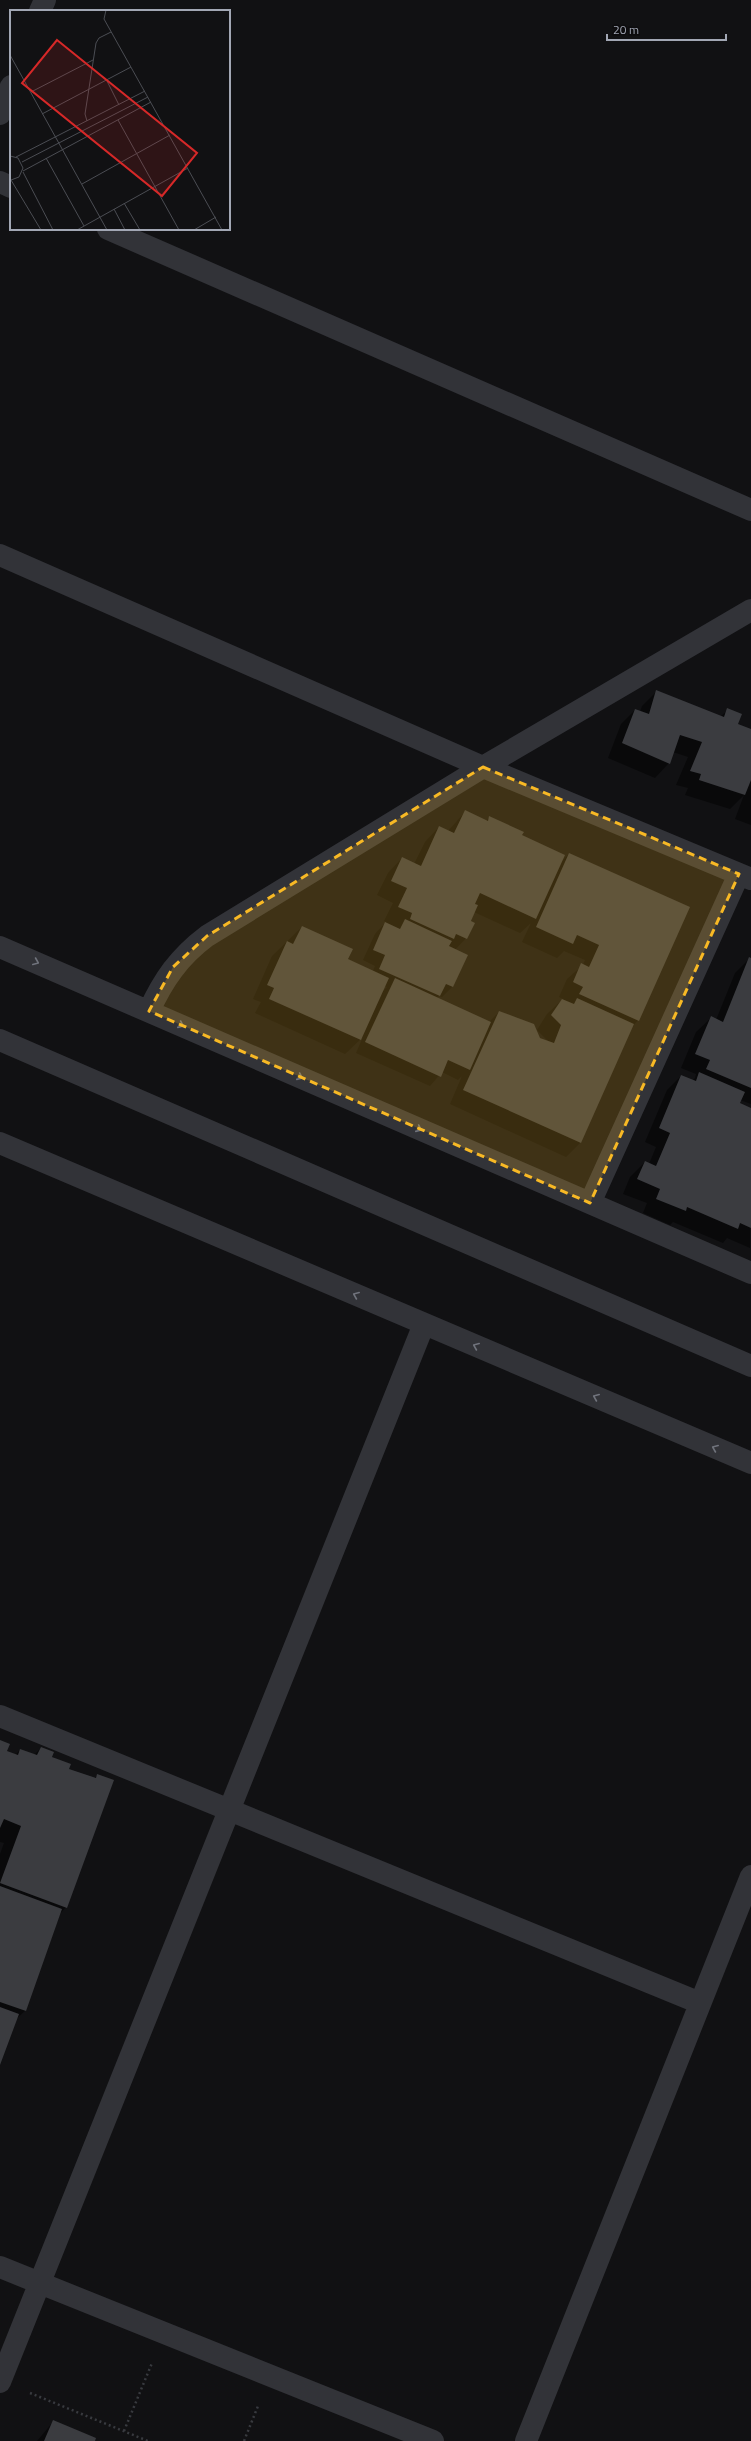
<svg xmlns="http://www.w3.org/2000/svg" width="751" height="2441" font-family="'Titillium Web',sans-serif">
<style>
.shadow{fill:#0007;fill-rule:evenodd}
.building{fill:#3b3c40}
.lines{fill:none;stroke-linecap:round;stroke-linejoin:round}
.path{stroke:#383a3f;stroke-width:2.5;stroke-dasharray:2 3;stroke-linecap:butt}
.minor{stroke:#323338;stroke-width:22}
.oneway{stroke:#70737c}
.marked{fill:#f8b925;fill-opacity:0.2;stroke:#f8b925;stroke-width:3;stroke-dasharray:8 5;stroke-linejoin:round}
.inset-road{fill:none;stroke:#4b4d53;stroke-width:1}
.view{fill:#d62828;fill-opacity:0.15;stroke:#d62828;stroke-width:2}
.inset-edge{fill:none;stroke:#a2a7b4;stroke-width:2}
</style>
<rect width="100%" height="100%" fill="#111113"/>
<path class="shadow" d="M657 691 720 717 728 710 736 725 751 730V825L735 819 744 795 730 809 685 795 688 788 676 785 688 757 673 752 669 763 655 778 608 758 621 724 635 710 640 712 642 706Z
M465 812 486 821 490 817 561 862 569 854 638 1020 632 1027 581 1142 566 1157 450 1104 462 1076 458 1080 442 1072 430 1086 356 1053 363 1037 345 1054 255 1013 261 1002 253 999 272 956 302 927 347 959 373 971 375 966 363 960 375 934 386 922 384 921 393 903 377 895 388 873 402 858 414 864 425 842 439 827 448 831ZM474 912 520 933 531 923 522 942 557 958 564 951 585 960 583 965 567 979 559 997 563 999 547 1014 537 1030 549 1042 540 1038 499 1012 489 1022 437 998 439 996 442 997 453 986 455 950 466 938ZM384 986 387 987 382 992Z
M750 958 751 1104 740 1100 739 1104 751 1109 750 1248 727 1238 723 1243 673 1222 670 1225 643 1213 647 1203 623 1194 630 1177 645 1162 649 1164 656 1147 645 1142 667 1090 681 1076 692 1081 695 1078 696 1074 681 1068 696 1032 711 1018 716 1020 735 973Z
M0 1741 6 1751 15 1755 20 1750 34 1755 41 1748 68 1769 94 1779 98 1775 66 1907 60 1914 25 2011 15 2020 0 2063V1854L4 1843 0 1842Z
M53 2422 93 2441H37Z"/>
<path class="building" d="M656 690 724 717 727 708 742 714 738 724 751 729V780L745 795 699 780 701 774 690 771 702 742 680 735 670 764 622 743 635 709 649 714Z
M465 810 488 821 489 816 524 832 522 835 565 855 536 919 480 893 475 904 478 905 471 921 475 923 467 939 456 934 454 939 410 919 412 913 398 907 407 888 391 881 402 857 421 866 439 826 454 833Z
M569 853 690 907 639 1021 579 994 583 987 573 982 581 963 589 967 599 945 577 935 573 944 536 927Z
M405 919 452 941 449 946 468 955 453 987 446 984 440 996 379 969 385 955 373 950 385 922 400 929Z
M302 926 353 949 348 959 389 978 361 1040 269 999 274 988 267 985 287 941 293 944Z
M749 957 751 958V1088L706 1069 710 1060 695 1054 711 1016 723 1022Z
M395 978 491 1022 470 1070 448 1060 441 1077 365 1042Z
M577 998 634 1024 581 1143 463 1090 499 1011 534 1024 540 1038 554 1043 561 1025 551 1015 562 999 574 1004Z
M699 1072 745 1092 740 1103 751 1108V1228L740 1223 738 1229 687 1207 686 1211 656 1199 660 1189 637 1179 645 1161 656 1166 670 1133 659 1128 681 1075 696 1081Z
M0 1740 10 1744 7 1751 18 1755 20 1749 37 1755 41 1747 54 1752 52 1757 71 1764 69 1769 96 1778 97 1774 114 1780 67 1908 0 1883 21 1826 4 1819 0 1828Z
M0 1886 62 1909 26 2011 0 2002Z
M0 2007 19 2014 0 2065Z
M53 2420 96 2438 95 2441H44Z"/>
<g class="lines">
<path class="path" d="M30 2393 148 2441
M124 2431 152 2363
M244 2441 258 2406"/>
<path class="minor" d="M40 11 45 0
M0 114 11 86
M0 182 11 187
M108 229 751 510
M0 555 483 767 751 879
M0 947 751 1273
M149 1011C163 980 179 957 207 936L483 767 751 610
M0 1040 751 1366
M0 1143 751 1463
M590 1203 739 874
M0 1716 700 2003
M0 2267 433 2441
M0 2382 424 1324
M526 2441 751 1876"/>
</g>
<defs><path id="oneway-chevron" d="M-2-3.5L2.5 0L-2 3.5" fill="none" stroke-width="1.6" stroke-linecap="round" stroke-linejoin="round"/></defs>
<g class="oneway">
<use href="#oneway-chevron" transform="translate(36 962) rotate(23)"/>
<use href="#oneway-chevron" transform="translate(181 1025) rotate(24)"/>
<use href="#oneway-chevron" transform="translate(300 1077) rotate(24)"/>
<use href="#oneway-chevron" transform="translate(419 1129) rotate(24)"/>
<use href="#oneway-chevron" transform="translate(356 1295) rotate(-157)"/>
<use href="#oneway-chevron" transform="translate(476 1346) rotate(-157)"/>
<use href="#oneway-chevron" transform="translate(596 1397) rotate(-157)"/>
<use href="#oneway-chevron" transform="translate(715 1448) rotate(-157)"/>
</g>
<path class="marked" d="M483 767 739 874 590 1203 149 1011 173 967 207 936Z"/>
<g transform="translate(10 10)">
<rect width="220" height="220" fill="#111113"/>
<path class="inset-road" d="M96 0 94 9 212 220M0 45 97 220M97 71 109 95M21 82 83 50M32 104 121 57M108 110 169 220M77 111 75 104 86 33 89 28 101 22M0 146 8 148 13 158 9 167 1 170M6 147 135 81M36 148 74 216M12 152 138 87M13 161 141 92M13 162 43 220M1 170 31 220M72 174 160 125M114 193 130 220M104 199 115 220M67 220 178 158M184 220 206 207"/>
<path class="view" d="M47 30 187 143 152 186 12 73Z"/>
<rect width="220" height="220" class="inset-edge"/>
</g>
<path d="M607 34v6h119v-6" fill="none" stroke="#a2a7b4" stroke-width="2"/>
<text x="613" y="34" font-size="12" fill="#a2a7b4" stroke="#0d0c0e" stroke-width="3" paint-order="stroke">20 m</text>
</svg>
